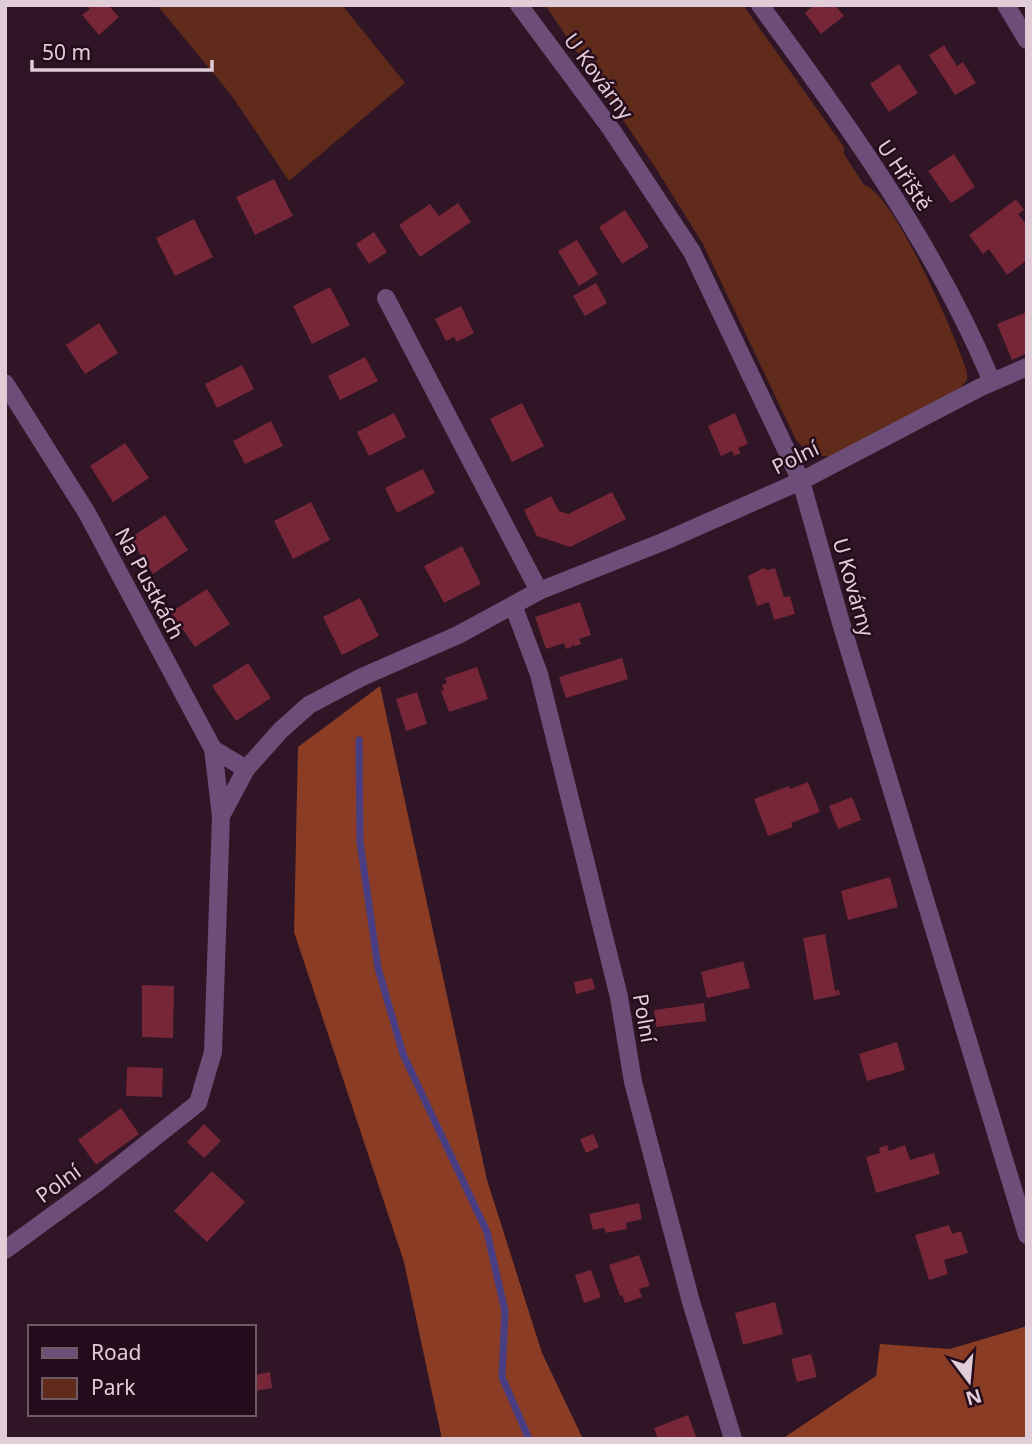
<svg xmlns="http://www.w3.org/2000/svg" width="1032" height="1444" font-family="'Noto Sans',sans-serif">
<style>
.green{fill:#602b1a}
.forest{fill:#8a3d24}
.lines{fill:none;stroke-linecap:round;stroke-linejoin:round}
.stream{stroke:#493e83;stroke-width:7}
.building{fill:#762637}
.minor{stroke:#6c4e79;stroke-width:18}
.labels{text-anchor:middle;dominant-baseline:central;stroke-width:5;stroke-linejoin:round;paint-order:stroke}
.street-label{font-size:21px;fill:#e0cdd7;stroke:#250c1c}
</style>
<rect width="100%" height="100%" fill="#2f1525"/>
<path class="green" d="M157 5H342L405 83 289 181 232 96Z
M545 5H743L844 147V154L864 185C893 191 957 339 967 372V380L956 393 833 456C815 457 808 454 796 440L703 244 655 167Z"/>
<path class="forest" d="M380 686 487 1180 542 1353 583 1439H442L404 1262 294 932 298 747Z
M1027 1326V1439H782L876 1376 880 1344 950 1349Z"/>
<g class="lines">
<path class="stream" d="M359 740 360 842 378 968 403 1054 487 1232 505 1311 502 1377 529 1439"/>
</g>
<path class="building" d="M87 5H108L119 17 99 35 82 15 90 9Z
M814 5H824L826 8 835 5 844 16 821 34 805 13Z
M944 45 957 66 963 62 976 83 955 95 929 55Z
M899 64 918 93 889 112 870 84Z
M954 154 975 187 951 203 928 171Z
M274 179 293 216 255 235 236 197Z
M1016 199 1024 210 1018 214 1027 225V260L1007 275 989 249 983 254 969 235Z
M458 203 471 222 420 257 399 225 430 204 439 216Z
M625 210 649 247 622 264 599 227Z
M194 219 213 257 175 276 156 238Z
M374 232 387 252 369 264 356 244Z
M577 240 598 274 579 286 558 251Z
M596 283 607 303 585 316 573 296Z
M330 287 350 325 312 344 293 306Z
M461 306 474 333 457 342 454 337 446 341 435 319Z
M1027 312V353L1012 360 997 324Z
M99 323 118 353 85 374 66 345Z
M365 357 378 381 340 400 328 376Z
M242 365 254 389 217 408 205 384Z
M522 403 544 446 512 462 490 419Z
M394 413 406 437 369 456 357 432Z
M735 413 748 444 738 448 741 453 734 456 732 451 721 456 708 426Z
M271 421 283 446 245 464 233 441Z
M125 443 149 478 113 502 90 466Z
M423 469 435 493 397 513 385 488Z
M612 492 626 519 570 547 537 536 524 510 551 496 559 511 568 514Z
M311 502 330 540 293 559 274 521Z
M165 515 188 550 153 574 130 538Z
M462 546 481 584 444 603 424 566Z
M763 568 768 570 775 568 784 597 790 596 795 614 774 620 769 602 757 606 748 576Z
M207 589 230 624 195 647 171 612Z
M360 598 379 636 342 655 323 617Z
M580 602 591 635 579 639 581 644 575 646 572 643 573 646 566 649 564 643 546 649 535 617Z
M622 658 628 679 566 698 559 677Z
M248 663 271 698 236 721 212 686Z
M477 667 488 699 449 712 441 691 444 690 442 685 447 683 445 678Z
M417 692 427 724 406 731 396 699Z
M808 782 820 812 791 823 793 827 768 836 754 799 789 786 790 789Z
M852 797 861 820 838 829 829 806Z
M890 877 898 907 848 920 841 891Z
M825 934 835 991 839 990 840 995 814 1000 803 938Z
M743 961 750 988 707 998 701 972Z
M592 978 595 989 576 994 574 982Z
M142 985 174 986 173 1038 142 1037Z
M704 1003 706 1021 656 1027 654 1010Z
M897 1042 905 1070 867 1081 859 1054Z
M127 1067 163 1068 162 1097 126 1096Z
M121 1108 139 1134 96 1165 78 1140Z
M204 1124 221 1141 204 1158 187 1142Z
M593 1134 599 1147 586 1153 580 1139Z
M887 1145 889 1151 905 1145 910 1160 934 1153 940 1174 876 1193 866 1157 880 1153 879 1148Z
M212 1171 245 1202 207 1242 174 1211Z
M639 1203 642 1219 626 1223 627 1229 606 1233 604 1228 593 1230 589 1214Z
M949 1225 952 1234 961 1231 968 1253 944 1260 948 1274 929 1280 915 1235Z
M639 1255 650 1286 639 1289 642 1297 625 1303 622 1295 620 1296 609 1265Z
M591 1270 601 1297 584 1303 575 1275Z
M775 1302 783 1334 743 1345 735 1313Z
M811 1354 817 1377 797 1382 791 1359Z
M270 1372 272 1388 254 1391V1375Z
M688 1415 697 1439H658L654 1428Z"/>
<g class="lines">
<path class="minor" d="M519 5 611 129 692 252 801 481 841 623 1027 1235
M760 5C847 123 936 247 992 382
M1006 5 1027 40
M386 298 539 591
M5 383 87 513 213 749 221 816
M513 605 539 674 619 997 633 1082 691 1302 733 1439
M213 749 246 769
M5 1250 97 1183 198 1103 213 1052 221 816 246 769 281 730 309 705 362 677 458 635 539 591 665 541 801 481 981 387 1027 367"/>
</g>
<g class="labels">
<g class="street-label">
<text transform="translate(599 76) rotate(54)">U Kovárny</text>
<text transform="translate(905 175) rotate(56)">U Hřiště</text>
<text transform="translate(795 457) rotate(-26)">Polní</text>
<text transform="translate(150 583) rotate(62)">Na Pustkách</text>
<text transform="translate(854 587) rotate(74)">U Kovárny</text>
<text transform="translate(645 1018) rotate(80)">Polní</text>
<text transform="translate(58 1183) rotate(-36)">Polní</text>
</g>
</g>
<rect width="1032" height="1444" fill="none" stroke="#e0cdd7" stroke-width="14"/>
<rect x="28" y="1325" width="228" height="91" fill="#250c1c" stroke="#705967" stroke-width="2"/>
<rect x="42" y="1348" width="35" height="10" fill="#6c4e79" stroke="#705967" stroke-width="2"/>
<text x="91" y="1360" font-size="21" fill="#e0cdd7">Road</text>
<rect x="42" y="1378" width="35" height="21" fill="#602b1a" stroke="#705967" stroke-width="2"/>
<text x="91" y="1395" font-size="21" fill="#e0cdd7">Park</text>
<g transform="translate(969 1381) rotate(164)" stroke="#250c1c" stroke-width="5" paint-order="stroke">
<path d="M0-5L12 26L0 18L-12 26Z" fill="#e0cdd7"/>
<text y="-10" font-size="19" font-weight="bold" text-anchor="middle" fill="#e0cdd7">N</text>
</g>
<path d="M32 60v10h180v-10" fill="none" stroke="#e0cdd7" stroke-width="3.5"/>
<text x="42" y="60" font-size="21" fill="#e0cdd7" stroke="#250c1c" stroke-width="5" paint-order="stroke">50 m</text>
</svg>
